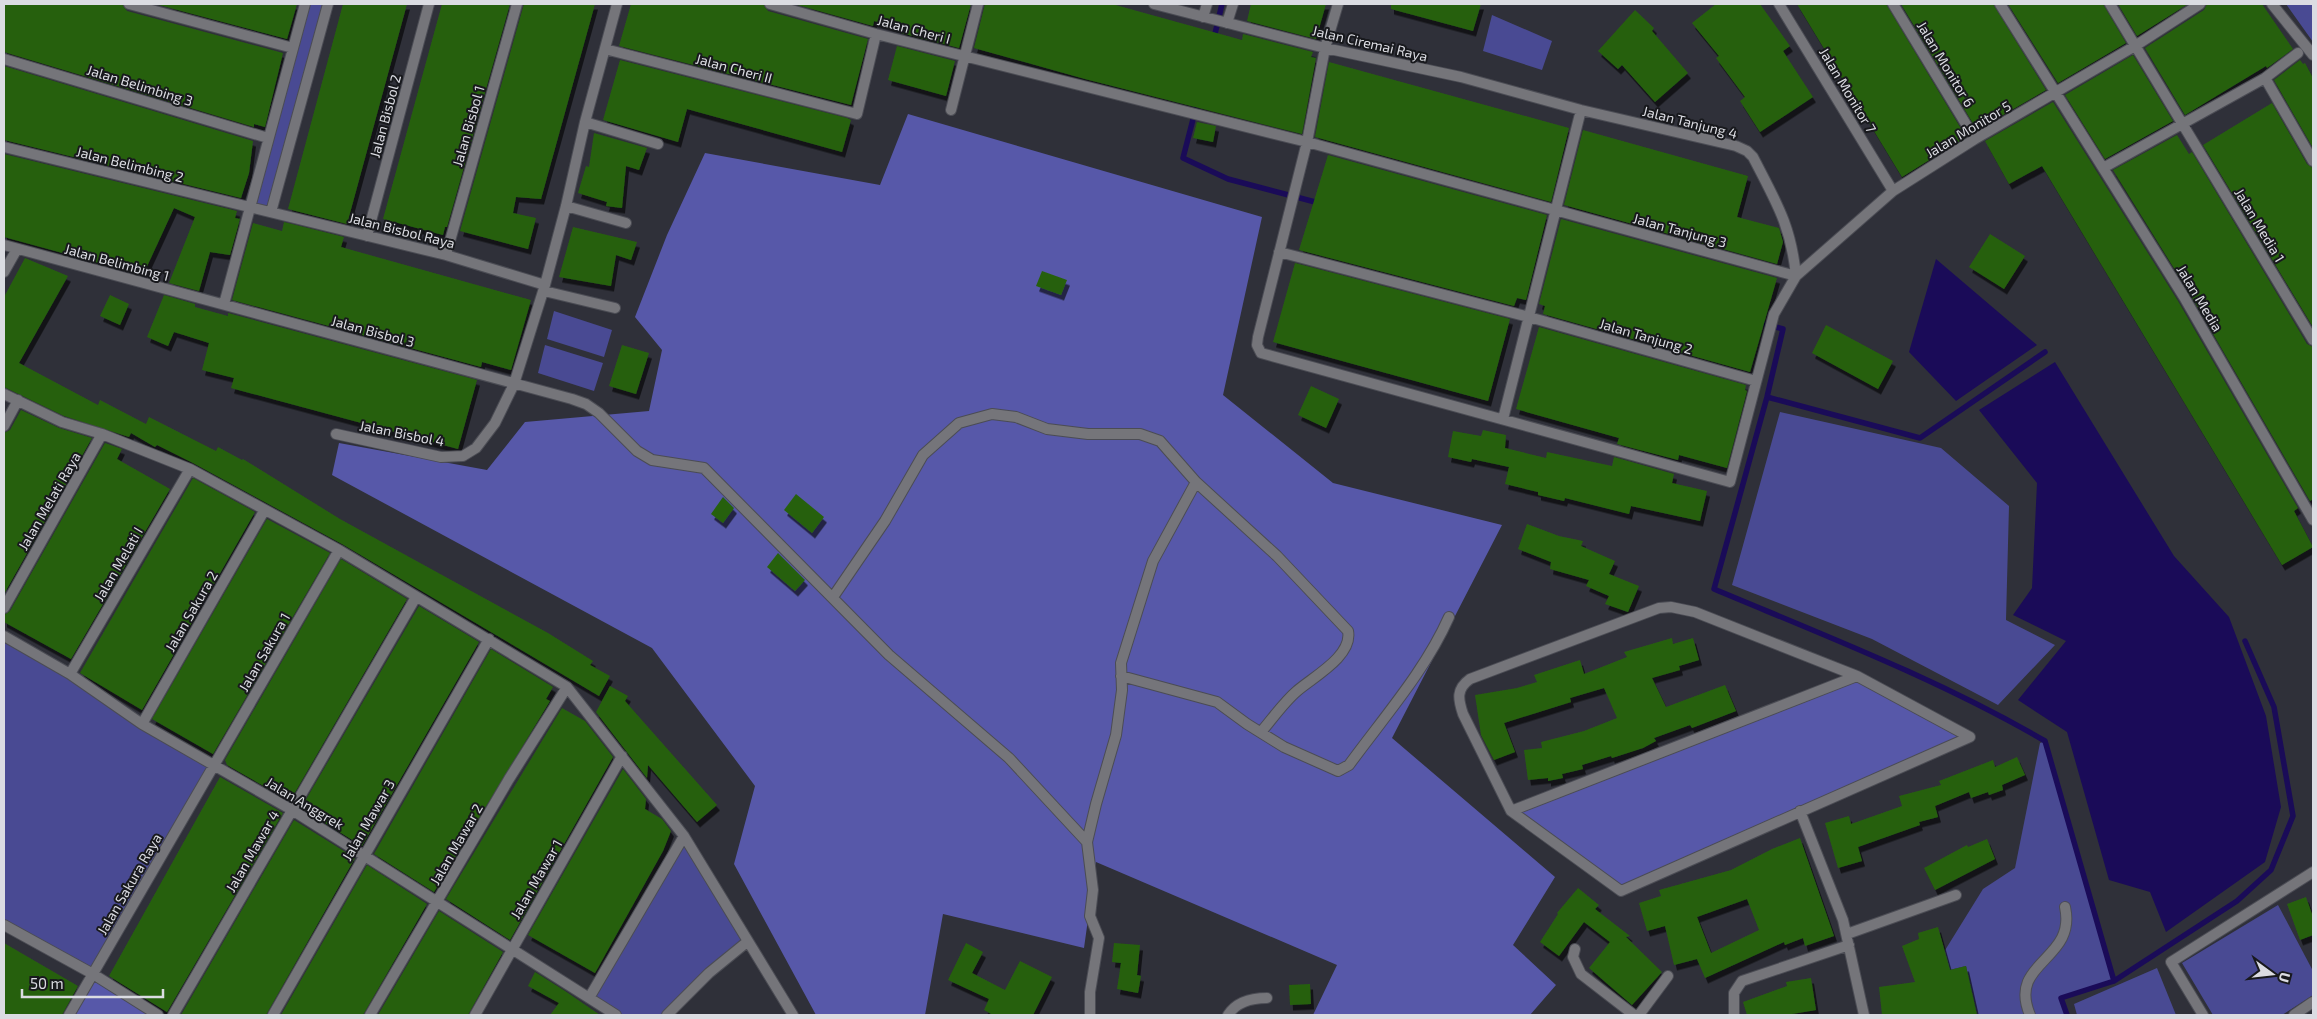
<svg xmlns="http://www.w3.org/2000/svg" width="2317" height="1019" font-family="'Exo 2',sans-serif">
<style>
.green{fill:#494a93}
.forest{fill:#5758a9}
.water{fill:#1a0b58}
.lines{fill:none;stroke-linecap:round;stroke-linejoin:round}
.stream{stroke:#1a0b58;stroke-width:5.5}
.building{fill:#266010;fill-rule:evenodd;filter:url(#shadow)}
.minor-casing{stroke:#4b4c54;stroke-width:12}
.tertiary-casing{stroke:#4b4c54;stroke-width:12}
.minor{stroke:#75757a;stroke-width:10}
.tertiary{stroke:#75757a;stroke-width:10}
.labels{text-anchor:middle;dominant-baseline:central;stroke-width:4;stroke-linejoin:round;paint-order:stroke}
.street-label{font-size:14px;fill:#dbdce2;stroke:#18191d}
</style>
<defs>
<filter id="shadow"><feDropShadow dx="3" dy="5.5" stdDeviation="0" flood-color="#0009"/></filter>
</defs>
<rect width="100%" height="100%" fill="#2f3039"/>
<path class="green" d="M310 4H325L268 209 255 205Z
M2286 4H2313V42Z
M1492 15 1552 41 1542 70 1483 51Z
M554 311 612 330 604 357 547 339Z
M545 345 603 363 594 391 538 373Z
M1780 412 1941 448 2009 506 2006 620 2055 645 1998 705 1872 639 1732 585Z
M4 636 213 767 93 974 4 925Z
M2045 741 2114 981 2061 998 2067 1015H1977L1966 966 1937 973 1946 1015H1932L1934 968 1983 889 2015 868 2040 743Z
M684 836 747 942 667 1015H616L589 998Z
M2278 905 2313 971V995L2282 1015H2213L2182 963Z
M2157 968 2176 1015H2077L2074 1004Z"/>
<path class="forest" d="M908 114 1262 217 1223 395 1333 483 1502 525 1392 738 1555 877 1513 945 1556 985 1530 1015H1313L1337 965 1096 862 1084 948 943 914 925 1015H816L734 864 755 786 652 648 332 475 339 443 487 470 525 422 649 411 662 350 635 317 667 235 705 153 880 185Z
M1857 676 1970 737 1621 891 1511 811Z
M93 974 151 1015H70Z"/>
<path class="water" d="M1936 259 2037 345 1956 401 1909 352Z
M2055 362 2174 556 2229 617 2266 716 2281 807 2265 862 2166 932 2150 892 2109 880 2067 732 2018 700 2066 641 2013 615 2032 588 2037 483 1979 410Z"/>
<g class="lines">
<path class="stream" d="M1214 38 1222 4
M1198 100 1183 158 1228 179 1319 203
M1757 322 1783 329 1767 397 1714 589C1826 636 1940 680 2045 741L2114 981 2061 998 2067 1015
M1767 397 1920 438 2045 352
M2114 981 2237 901 2271 870 2293 816 2274 707 2245 641"/>
</g>
<path class="building" d="M4 4H122L127 11 283 53 265 127 254 124V127L4 52Z
M155 4H297L287 39Z
M343 4H407L347 224 288 209Z
M442 4H510L447 227H445L443 235 383 219Z
M524 4H595L541 199 516 197 513 213 536 218 528 249 460 231Z
M631 4H763L768 11 868 39 851 105 619 46Z
M794 4H971L959 48 901 33 902 29 874 21 873 26Z
M985 4H1112L1242 40 1243 34 1313 52 1311 57 1316 58 1302 134 1085 79 974 48Z
M1251 4H1326L1316 39 1247 21Z
M1391 4H1481L1473 31 1391 9Z
M1716 4H1760L1790 46 1783 51 1813 97 1760 132 1740 101 1745 97 1716 58 1719 56 1692 23Z
M1797 4H1886L1966 137 1902 177Z
M1901 4H1993L2046 90 1977 130Z
M2008 4H2103L2126 43 2058 83Z
M2118 4H2188L2137 36Z
M2207 4H2262L2293 49 2267 68 2266 66 2185 115 2145 48 2204 10Z
M1635 10 1654 28 1652 31 1688 73 1655 102 1622 65 1618 69 1598 51Z
M897 46 955 61 946 96 888 80Z
M2133 55 2173 121 2105 159 2065 95Z
M620 60 847 118 851 120 842 152 687 109 678 142 603 120Z
M2300 60 2303 64 2305 63 2313 78V148L2274 80Z
M1329 62 1569 128 1551 202 1315 137Z
M4 66 253 141 249 173 241 198 4 140Z
M2053 102 2178 301 2298 508 2294 511 2313 547 2282 565 2042 166 2009 184 1985 141Z
M2272 103 2307 164 2313 168V327L2203 145Z
M1197 122 1216 126 1213 142 1193 138Z
M1583 130 1748 176 1737 217 1779 228 1783 242 1777 264 1564 205Z
M594 133 647 148 639 170 626 166 622 208 606 206 607 202 578 193 586 166 589 167Z
M2177 135 2189 154 2192 152 2307 344 2313 347V499L2310 501 2190 294 2113 170Z
M4 154 237 211 235 218 240 219 230 255 210 252 199 291 169 283 195 217 174 208 143 275 4 237Z
M1328 155 1547 215 1526 300 1517 298 1514 306 1299 250Z
M1561 219 1777 278 1750 372 1543 314 1545 306 1539 304Z
M284 222 344 237 341 247 531 300 511 370 482 362 481 367 232 300 253 223 282 231Z
M573 227 637 242 631 260 616 255 611 286 559 277Z
M1990 234 2025 256 2004 289 1969 267Z
M25 258 68 276 19 363 98 405 100 400 146 424 149 417 216 451 218 447 242 460 243 459 340 519 548 633 593 661 590 665 610 676 599 696 342 544 193 463 157 445 155 447 131 433 129 437 64 416 4 387V297Z
M1295 263 1510 319 1488 401 1273 342Z
M1042 271 1067 280 1061 295 1036 286Z
M110 295 129 304 120 325 100 316Z
M164 295 195 304V307L228 316V313L477 380 458 449 231 388 234 378 202 370 209 343 174 332 168 346 147 337Z
M1826 325 1893 361 1878 389 1812 353Z
M1539 327 1746 385 1745 390 1747 391 1727 468 1679 455 1678 460 1617 444 1619 438 1516 409Z
M622 345 649 353 636 394 609 386Z
M1311 386 1339 399 1326 428 1298 415Z
M21 410 59 428 92 438 4 594V433L10 430Z
M1483 430 1506 435 1505 448 1546 458 1547 452 1612 466 1614 457 1674 474 1672 483 1707 491 1700 521 1631 506 1629 514 1565 498 1564 501 1538 495V492L1505 484 1509 467 1472 459 1471 462 1448 457 1453 431 1481 436Z
M105 443 122 449 117 459 170 489 71 659 4 622V615L10 611Z
M193 478 255 512 142 710 80 673Z
M796 494 824 517 812 533 784 510Z
M723 497 734 508 723 523 711 514Z
M267 519 330 553 213 754 152 719Z
M1527 524 1559 536 1583 541 1581 546 1615 561 1609 574 1639 586 1628 612 1605 604 1609 596 1586 586 1589 580 1550 569 1551 562 1518 549Z
M778 553 805 580 795 591 767 567Z
M341 559 407 599 290 801 227 765 225 760Z
M419 606 479 642 362 846 301 808Z
M1672 638 1673 644 1693 638 1699 660 1679 666 1680 670 1652 678 1666 707 1725 685 1736 711 1692 728 1690 725 1654 738 1656 741 1643 748 1612 758 1611 756 1582 765 1583 769 1562 774 1563 778 1548 781V778L1528 780 1524 750 1542 748 1541 742 1584 731 1617 718 1604 688 1570 698 1571 702 1504 723 1515 752 1494 760 1481 735 1475 695 1517 688 1537 682 1534 675 1580 660 1584 674 1627 657 1624 652Z
M491 649 553 687 546 699 550 701 434 892 374 854Z
M610 686 628 696 625 701 717 805 697 822 648 765 647 778 596 712Z
M562 708 585 721 613 757 510 940 446 899Z
M2017 757 2025 775 2002 785 2003 790 1989 795 1988 792 1971 798 1969 792 1935 806 1938 817 1919 822 1920 825 1858 847 1862 861 1838 868 1825 823 1849 816 1851 824 1902 806 1899 796 1941 785 1939 781 1993 760 1995 767Z
M623 769 646 799 645 809 662 819 671 831 663 851 595 973 528 935Z
M220 777 283 813 167 1012 109 976Z
M294 820 355 858 266 1015H181Z
M1800 838 1834 936 1805 946 1803 938 1785 945 1784 942 1705 978 1697 959 1674 965 1665 926 1647 931 1639 903 1661 896 1659 890 1731 870 1772 849ZM1747 899 1759 930 1711 953 1697 917Z
M1987 839 1995 859 1935 890 1924 868 1967 845 1968 847Z
M367 865 427 904 363 1015H281Z
M1578 888 1599 905 1595 909 1630 936 1626 937 1662 972 1632 1005 1589 968 1610 942 1584 922 1559 956 1540 942 1558 914 1557 913Z
M2306 897 2313 917V935L2300 940 2287 904Z
M439 911 503 952 468 1015H378Z
M1938 927 1950 970 1966 966 1977 1015H1882L1879 987 1915 982 1902 946 1919 939 1918 933Z
M4 943 78 986 62 1015H4Z
M966 943 983 952 972 973 1005 990 1020 961 1052 977 1033 1015H993L984 1010 989 999 948 980Z
M1114 943 1140 945 1137 975 1141 976 1138 993 1117 989 1121 963 1112 962Z
M535 972 565 991 600 1015H550L559 1003 528 986Z
M1811 978 1816 1010 1786 1015H1747L1743 1002 1787 986 1786 982Z
M1310 984 1311 1004 1290 1005 1289 985Z"/>
<g class="lines">
<g class="minor-casing">
<path id="minor" d="M129 4 293 48
M770 4 876 34 1307 142 1796 276
M1154 4 1325 48 1461 77 1581 110 1736 146 1747 151 1753 157C1776 202 1791 225 1796 276
M1338 4 1325 48 1307 142 1258 337 1257 345 1261 353 1730 482 1774 314 1796 276 1893 191 1975 139 2135 46 2200 4
M1779 4 1893 191
M1893 4 1975 139
M2000 4 2184 297 2313 520
M2110 4 2313 340
M1203 17 1207 4
M1227 23 1233 4
M605 49 857 114 876 34
M4 59 268 138
M2265 78 2313 161
M951 110 978 4
M585 122 658 144
M4 147 446 255 545 285
M2103 168 2265 78 2298 53
M566 206 626 223
M271 212 328 4
M367 236 429 4
M4 245 572 399 586 404 599 413 637 451 652 460 704 468 889 655 1009 758 1087 842
M1279 252 1529 317 1756 381
M446 255 517 4
M4 272 17 249
M544 291 615 308
M224 304 305 4
M4 394 62 422 102 434 190 469 339 550 567 687 684 836 793 1015
M1503 419 1581 110
M4 426 18 400
M336 434 441 457 463 456 476 448 495 423 514 384 545 285 566 206 585 122 617 4
M1196 482 1277 556 1348 631C1353 656 1313 677 1297 691 1284 702 1273 718 1261 732
M833 597 885 521 923 455 959 423 992 414 1016 417 1047 429 1088 434H1140L1160 441 1196 482 1153 561 1121 663 1122 690 1116 735 1096 804 1087 842 1093 890 1090 916 1099 938 1090 992V1015
M1671 607 1695 612 1857 676 1970 737 1621 891 1511 811 1463 714C1458 699 1456 689 1470 679L1659 608Z
M4 608 102 434
M4 636 70 674 142 724 292 810 616 1015
M70 674 190 469
M1121 676 1217 702 1247 724 1284 747 1338 771 1349 765C1384 717 1425 671 1449 617
M142 724 264 511
M1511 811 1857 676
M1800 811 1843 920 1864 1015
M4 925 93 974 158 1015
M1847 934 1956 895
M1575 949 1573 957 1581 974 1634 1015
M589 998 684 836
M69 1015 339 550
M173 1015 416 597
M273 1015 489 639
M370 1015 509 779 567 687
M475 1015 622 756
M667 1015 709 973 747 942
M1228 1015C1237 1001 1252 998 1267 998
M1639 1015 1668 976
M1734 1015V993L1742 981 1849 945
M2030 1015C2007 961 2077 961 2065 907
M2203 1015 2171 962 2313 872
M2294 1015 2313 1002"/>
</g>
<g class="tertiary-casing">
<path id="tertiary" d="M2272 4 2313 55"/>
</g>
<use href="#minor" class="minor"/>
<use href="#tertiary" class="tertiary"/>
</g>
<g class="labels">
<g class="street-label">
<text transform="translate(914 29) rotate(15)">Jalan Cheri I</text>
<text transform="translate(1370 43) rotate(13)">Jalan Ciremai Raya</text>
<text transform="translate(1946 64) rotate(59)">Jalan Monitor 6</text>
<text transform="translate(734 68) rotate(15)">Jalan Cheri II</text>
<text transform="translate(140 85) rotate(17)">Jalan Belimbing 3</text>
<text transform="translate(1848 90) rotate(59)">Jalan Monitor 7</text>
<text transform="translate(385 116) rotate(-75)">Jalan Bisbol 2</text>
<text transform="translate(1690 122) rotate(14)">Jalan Tanjung 4</text>
<text transform="translate(468 126) rotate(-74)">Jalan Bisbol 1</text>
<text transform="translate(1968 129) rotate(-31)">Jalan Monitor 5</text>
<text transform="translate(130 164) rotate(14)">Jalan Belimbing 2</text>
<text transform="translate(2260 225) rotate(59)">Jalan Media 1</text>
<text transform="translate(402 230) rotate(14)">Jalan Bisbol Raya</text>
<text transform="translate(1680 230) rotate(15)">Jalan Tanjung 3</text>
<text transform="translate(117 262) rotate(15)">Jalan Belimbing 1</text>
<text transform="translate(2200 298) rotate(59)">Jalan Media</text>
<text transform="translate(373 331) rotate(15)">Jalan Bisbol 3</text>
<text transform="translate(1646 336) rotate(16)">Jalan Tanjung 2</text>
<text transform="translate(402 433) rotate(11)">Jalan Bisbol 4</text>
<text transform="translate(49 501) rotate(-60)">Jalan Melati Raya</text>
<text transform="translate(118 564) rotate(-60)">Jalan Melati I</text>
<text transform="translate(191 611) rotate(-60)">Jalan Sakura 2</text>
<text transform="translate(264 652) rotate(-60)">Jalan Sakura 1</text>
<text transform="translate(305 803) rotate(31)">Jalan Anggrek</text>
<text transform="translate(368 820) rotate(-60)">Jalan Mawar 3</text>
<text transform="translate(456 844) rotate(-60)">Jalan Mawar 2</text>
<text transform="translate(252 851) rotate(-60)">Jalan Mawar 4</text>
<text transform="translate(536 879) rotate(-60)">Jalan Mawar 1</text>
<text transform="translate(129 884) rotate(-60)">Jalan Sakura Raya</text>
</g>
</g>
<rect width="2317" height="1019" fill="none" stroke="#dbdce2" stroke-width="10"/>
<g transform="translate(2272 974) rotate(105)" stroke="#18191d" stroke-width="4" paint-order="stroke">
<path d="M0-4L9 19L0 12L-9 19Z" fill="#dbdce2"/>
<text y="-8" font-size="14" font-weight="bold" text-anchor="middle" fill="#dbdce2">U</text>
</g>
<path d="M22 989v8h141v-8" fill="none" stroke="#dbdce2" stroke-width="2.5"/>
<text x="30" y="989" font-size="15" fill="#dbdce2" stroke="#18191d" stroke-width="4" paint-order="stroke">50 m</text>
</svg>
